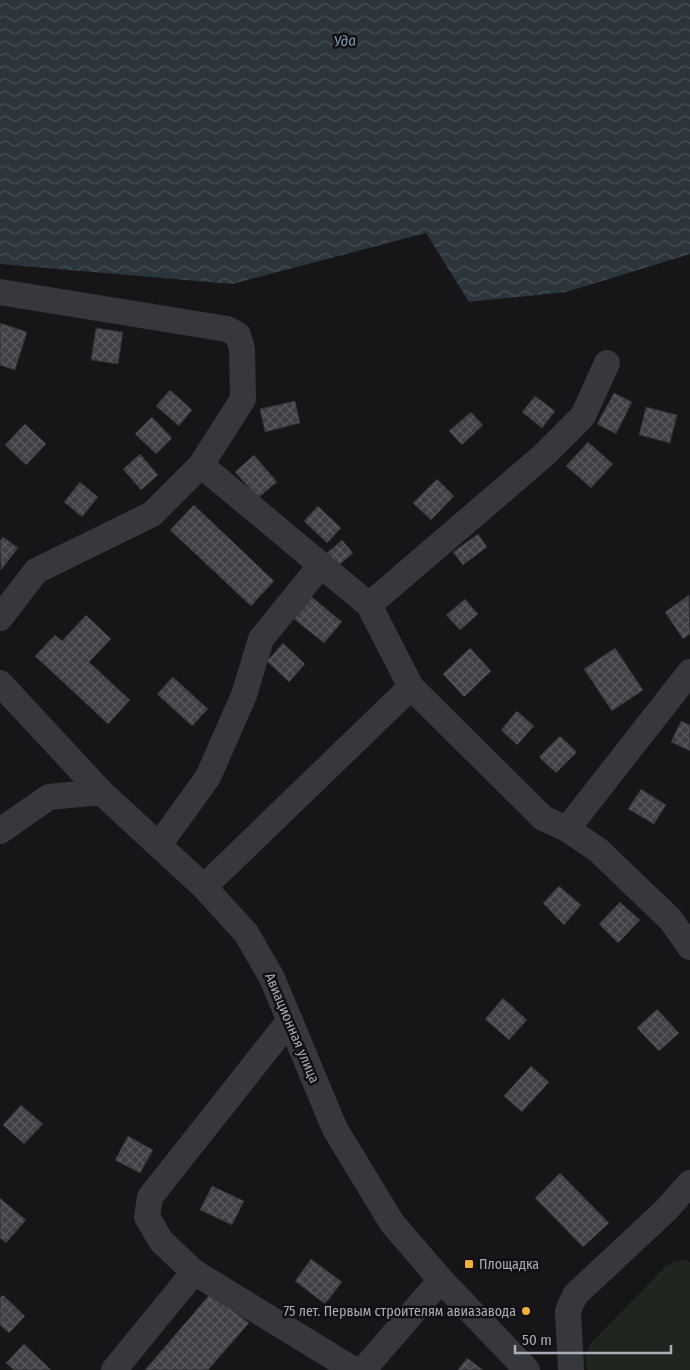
<svg xmlns="http://www.w3.org/2000/svg" width="690" height="1370" font-family="'Fira Sans Condensed',sans-serif">
<style>
.green{fill:#1e261f}
.water{fill:url(#water-waves)}
.building{fill:url(#building-cross-hatch);stroke:#303034}
.lines{fill:none;stroke-linecap:round;stroke-linejoin:round}
.minor{stroke:#37383d;stroke-width:26}
.poi-dot{fill:#f2b134;stroke:#111113;stroke-width:2}
.labels{text-anchor:middle;dominant-baseline:central;stroke-width:5;stroke-linejoin:round;paint-order:stroke}
.street-label{font-size:14px;fill:#a8adb8;stroke:#111113}
.poi-label{font-size:14px;fill:#a8adb8;stroke:#111113;text-anchor:start}
.water-label{font-size:15px;font-style:italic;fill:#7f9bb3;stroke:#111113}
</style>
<defs>
<pattern id="water-waves" width="16" height="10" patternUnits="userSpaceOnUse" patternTransform="scale(1.25)"><rect width="16" height="10" fill="#2c353c"/><path d="M0 5q4-4 8 0t8 0" fill="none" stroke="#485056"/></pattern>
<pattern id="building-cross-hatch" width="8" height="8" patternUnits="userSpaceOnUse" patternTransform="scale(1.25)"><rect width="8" height="8" fill="#404145"/><path d="M0 0l8 8M0 8l8-8" fill="none" stroke="#595a5e"/></pattern>
</defs>
<rect width="100%" height="100%" fill="#161618"/>
<path class="green" d="M685 1260 690 1262V1370H588C583 1360 586 1352 591 1343L666 1266 674 1261Z"/>
<path class="water" d="M0 0H690V254L566 292 469 302 426 233 232 284 0 264Z"/>
<path class="building" d="M0 323 27 332 15 370 0 365Z
M96 328 123 332 118 364 91 360Z
M170 390 192 410 179 426 156 406Z
M614 393 632 402 616 434 597 424Z
M535 396 555 411 542 428 522 412Z
M295 401 300 423 265 432 260 409Z
M646 407 677 415 670 443 639 435Z
M471 412 483 425 462 445 449 431Z
M152 417 172 438 156 454 135 434Z
M25 424 46 444 26 465 5 445Z
M588 442 613 464 591 488 566 466Z
M140 454 158 475 141 490 123 469Z
M254 455 277 482 258 498 235 472Z
M437 479 454 496 431 520 413 503Z
M80 482 98 497 82 517 64 502Z
M194 505 274 581 251 606 170 530Z
M318 506 341 528 327 543 304 521Z
M478 534 487 547 463 565 453 552Z
M3 537 18 548 1 570 0 541Z
M342 540 353 553 339 565 327 553Z
M689 595 690 634 683 639 665 612Z
M312 597 342 622 324 643 294 619Z
M465 599 478 614 460 630 446 615Z
M86 615 111 639 89 662 130 700 108 724 35 656 55 635 62 641Z
M283 643 305 664 289 682 267 661Z
M470 648 491 671 464 697 443 674Z
M615 648 643 690 612 711 584 669Z
M173 677 208 709 192 726 157 694Z
M517 711 534 726 517 745 501 730Z
M681 721 690 725V751L671 742Z
M560 736 577 752 556 773 539 757Z
M641 789 666 805 654 824 628 809Z
M559 886 581 905 564 925 543 903Z
M620 902 640 920 618 943 599 924Z
M503 998 527 1020 509 1040 485 1019Z
M657 1009 679 1033 659 1051 637 1028Z
M531 1066 549 1082 522 1112 504 1096Z
M21 1105 43 1124 24 1144 3 1125Z
M128 1136 153 1150 140 1173 115 1160Z
M560 1173 609 1223 583 1247 535 1198Z
M212 1186 244 1201 232 1225 200 1210Z
M0 1198 26 1220 6 1243 0 1238Z
M311 1259 342 1282 325 1304 295 1281Z
M211 1293 249 1323 208 1370H145Z
M3 1295 25 1316 9 1333 0 1325V1298Z
M24 1344 51 1370H14L6 1363Z
M467 1358 483 1370H458Z"/>
<g class="lines">
<path class="minor" d="M0 292 227 329 238 335 242 349 243 399 201 465 152 514 36 571 0 618
M201 465 369 605 411 687 543 818 567 829 598 850 670 919 690 947
M369 605 544 455 583 416 607 363
M0 683 101 792
M567 829 690 672
M0 831 49 797 101 792 204 887 246 933 272 978 335 1129 392 1223 441 1280 527 1370
M159 845 208 777 244 695 261 639 321 565
M204 887 411 687
M194 1272 354 1370
M114 1370 194 1272 161 1241 147 1217 150 1197 290 1020
M363 1370 441 1280
M571 1370 568 1311 575 1295 666 1210 690 1183"/>
</g>
<g class="poi-dot">
<rect x="464" y="1259" width="10" height="10" rx="2.5"/>
<circle cx="526" cy="1311" r="5"/>
</g>
<g class="labels">
<g class="street-label">
<text transform="translate(292 1028) rotate(67)">Авиационная улица</text>
</g>
<g class="poi-label">
<text x="479" y="1264">Площадка</text>
<text x="516" y="1311" text-anchor="end">75 лет. Первым строителям авиазавода</text>
</g>
<g class="water-label">
<text transform="translate(345 41) rotate(-3)">Уда</text>
</g>
</g>
<path d="M515 1345v8h156v-8" fill="none" stroke="#a8adb8" stroke-width="2.5"/>
<text x="522" y="1345" font-size="15" fill="#a8adb8" stroke="#111113" stroke-width="4" paint-order="stroke">50 m</text>
</svg>
